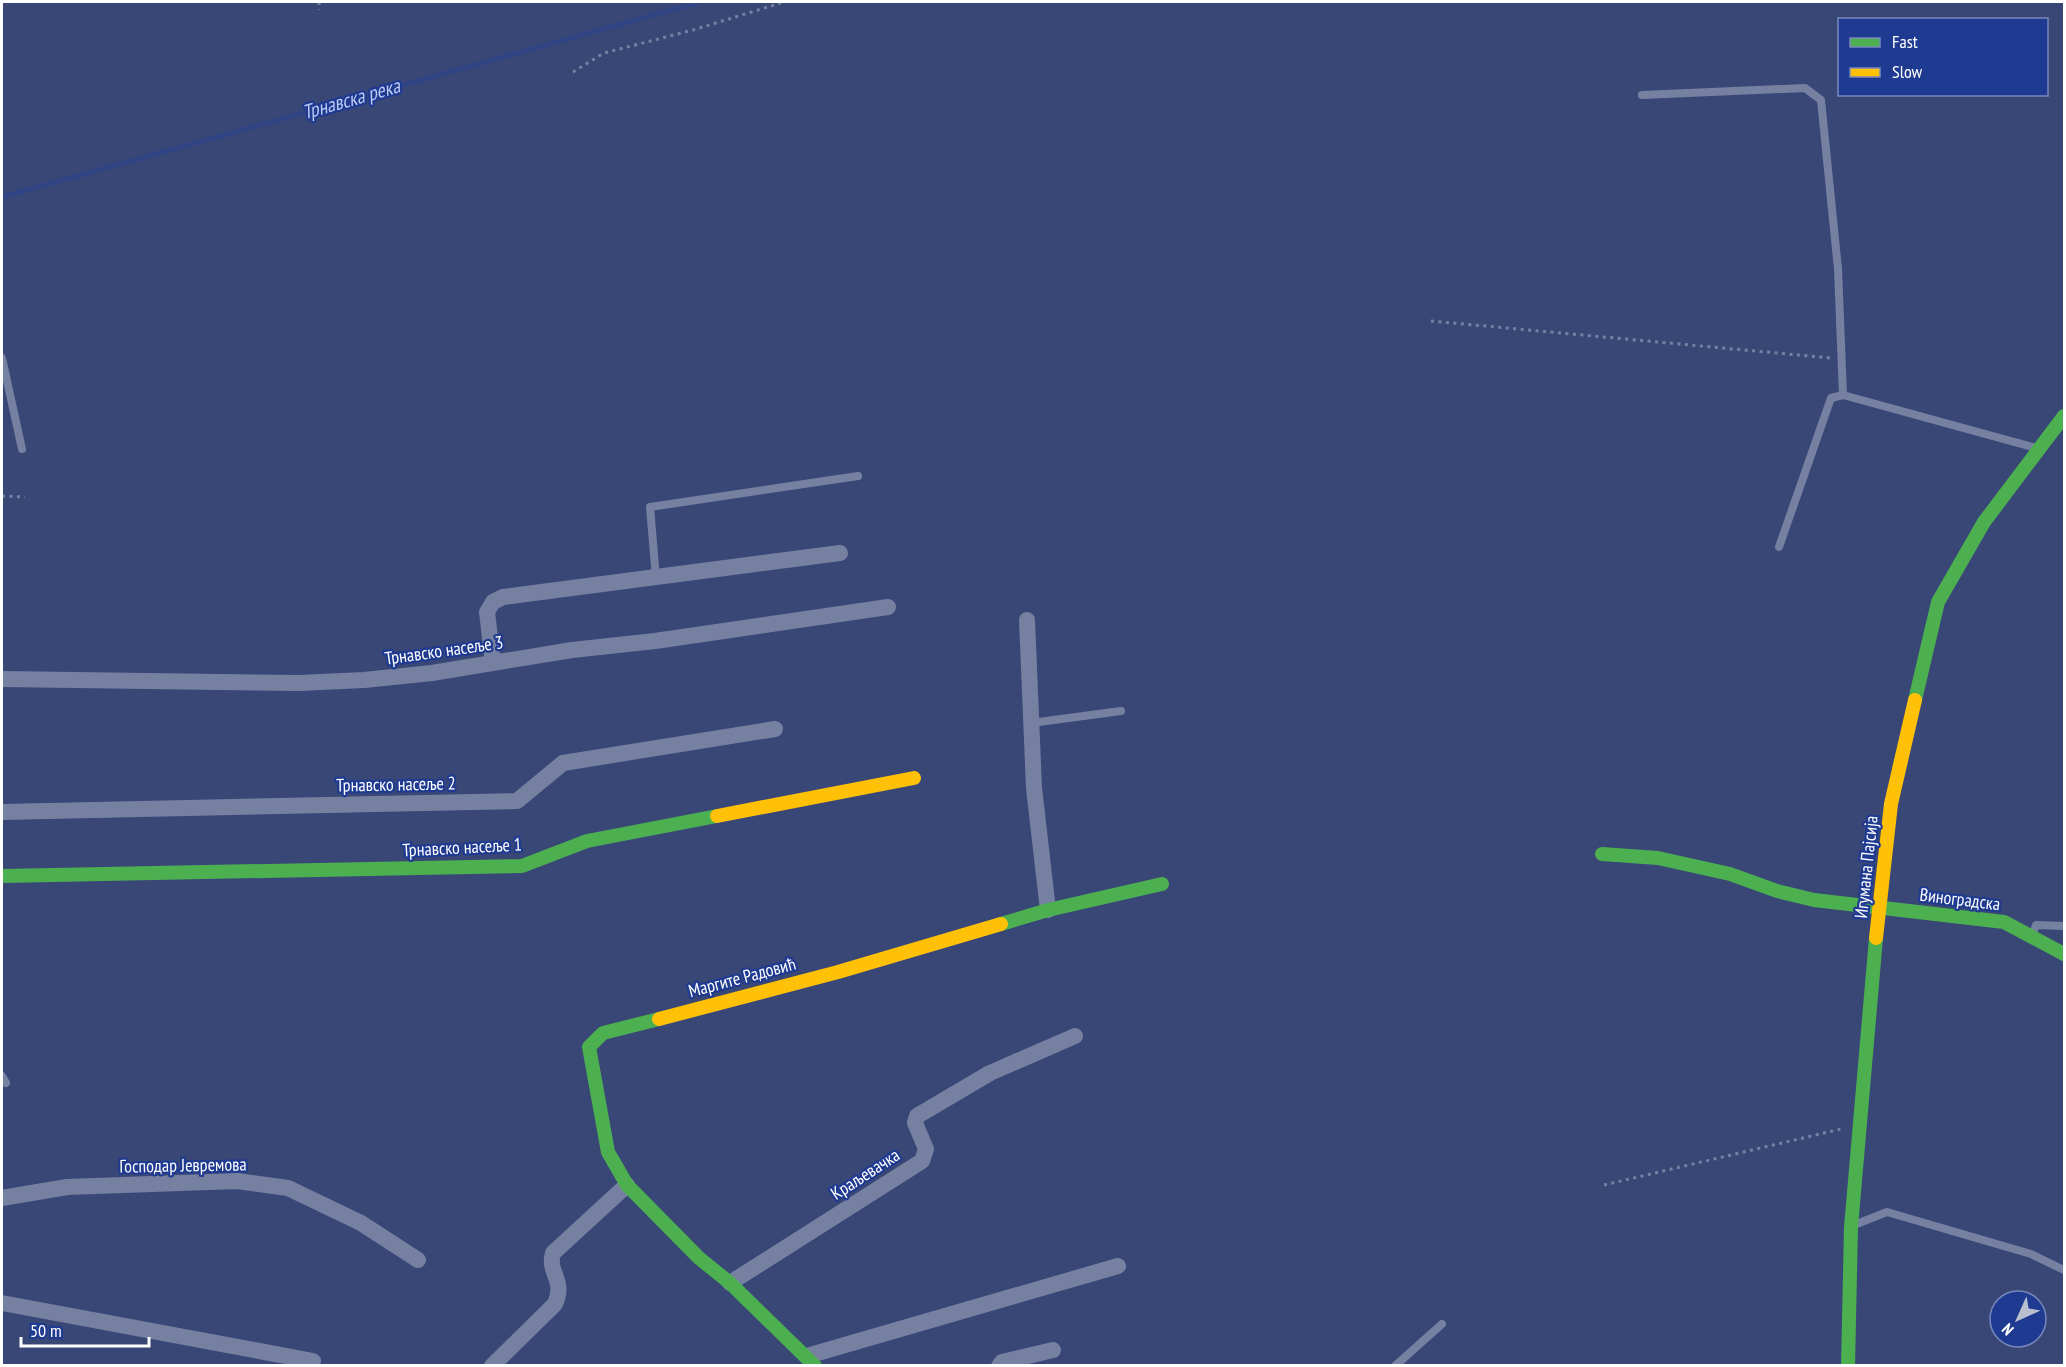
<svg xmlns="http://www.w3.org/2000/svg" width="2066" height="1367" font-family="'PT Sans Narrow',sans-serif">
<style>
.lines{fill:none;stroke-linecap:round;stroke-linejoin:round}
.stream{stroke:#314484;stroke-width:5}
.path{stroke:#7681a2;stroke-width:3;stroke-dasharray:3 4.5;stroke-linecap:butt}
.lane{stroke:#7681a2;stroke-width:8}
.street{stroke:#7681a2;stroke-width:16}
.fast{stroke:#4caf50;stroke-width:14}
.slow{stroke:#ffc107;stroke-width:14}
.labels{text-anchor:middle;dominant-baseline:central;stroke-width:4.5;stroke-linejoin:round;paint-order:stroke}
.street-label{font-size:18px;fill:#fff;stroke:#1f3a91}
.water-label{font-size:20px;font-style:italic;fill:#bccaf4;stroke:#1f3a91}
</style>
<rect width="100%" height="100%" fill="#394777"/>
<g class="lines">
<path class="stream" d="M2 197 700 2"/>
<path class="path" d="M319 2V10
M573 72 604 53 693 30 784 2
M1431 321 1831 358
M2 496 25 497
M1604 1185 1841 1129"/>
<path class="lane" d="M1642 95 1805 88 1821 100 1838 269 1843 395 2036 448
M2 358 22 449
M1779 547 1831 398 1843 395
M656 578 650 507 858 476
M1031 723 1121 711
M2032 936 2036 925 2064 926
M2 1076 6 1083
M1854 1225 1887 1212 2031 1254 2064 1270
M1395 1366 1442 1324"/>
<path class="street" d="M1027 620 1034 788 1048 910
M493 663 487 612 493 602 503 597 840 553
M2 679 299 683 364 680 432 673 572 650 655 641 888 607
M2 812 517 801 563 763 775 729
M2 1198 67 1187 237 1181 288 1188 361 1223 418 1260
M730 1283 922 1161 926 1149 915 1123 917 1116 990 1073 1075 1036
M2 1303 313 1361
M807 1356 1118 1266
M492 1366 555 1304C566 1280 547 1273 553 1253L627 1185
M999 1366 1002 1362 1053 1350"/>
<path class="fast" d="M1915 700 1938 602 1984 522 2064 416
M1602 854 1658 858 1730 874 1777 891 1814 900 2004 922 2064 954
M2 876 522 866 587 841 717 816
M1001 924 1048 910 1162 884
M659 1019 603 1033 589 1047 608 1152 627 1185 699 1258 730 1283 815 1366
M1848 1366 1851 1227 1876 938"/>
<path class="slow" d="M717 816 914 778
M1876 938 1891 804 1915 700
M659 1019 838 972 1001 924"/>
</g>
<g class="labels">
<g class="street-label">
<text transform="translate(444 650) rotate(-8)">Трнавско насеље 3</text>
<text transform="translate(396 784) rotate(-1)">Трнавско насеље 2</text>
<text transform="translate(462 847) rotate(-3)">Трнавско насеље 1</text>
<text transform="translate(1866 867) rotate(-84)">Игумана Пајсија</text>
<text transform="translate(1960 899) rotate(7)">Виноградска</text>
<text transform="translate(742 977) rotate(-15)">Маргите Радовић</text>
<text transform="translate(183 1165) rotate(-1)">Господар Јевремова</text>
<text transform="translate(865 1174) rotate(-33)">Краљевачка</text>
</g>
<g class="water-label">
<text transform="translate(351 99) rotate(-16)">Трнавска река</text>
</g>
</g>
<rect width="2066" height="1367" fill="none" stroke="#ffffff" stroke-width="6"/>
<rect x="1838" y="18" width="210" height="78" fill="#1f3a91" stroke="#7989bd" stroke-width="1.5"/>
<rect x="1850" y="38" width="30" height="9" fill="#4caf50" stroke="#7989bd" stroke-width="1.5"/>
<text x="1892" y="48" font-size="18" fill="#ffffff">Fast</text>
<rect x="1850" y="68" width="30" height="9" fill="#ffc107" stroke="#7989bd" stroke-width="1.5"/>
<text x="1892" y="78" font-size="18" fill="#ffffff">Slow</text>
<g transform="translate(2018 1319) rotate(225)"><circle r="28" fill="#1f3a91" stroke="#7989bd" stroke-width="1.5"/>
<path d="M0-4.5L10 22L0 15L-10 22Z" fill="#babfcf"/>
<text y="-9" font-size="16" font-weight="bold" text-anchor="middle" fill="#ffffff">N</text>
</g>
<path d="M21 1337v9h128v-9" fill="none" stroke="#ffffff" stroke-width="3"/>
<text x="30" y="1337" font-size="18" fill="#ffffff" stroke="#1f3a91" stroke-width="4.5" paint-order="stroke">50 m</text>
</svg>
